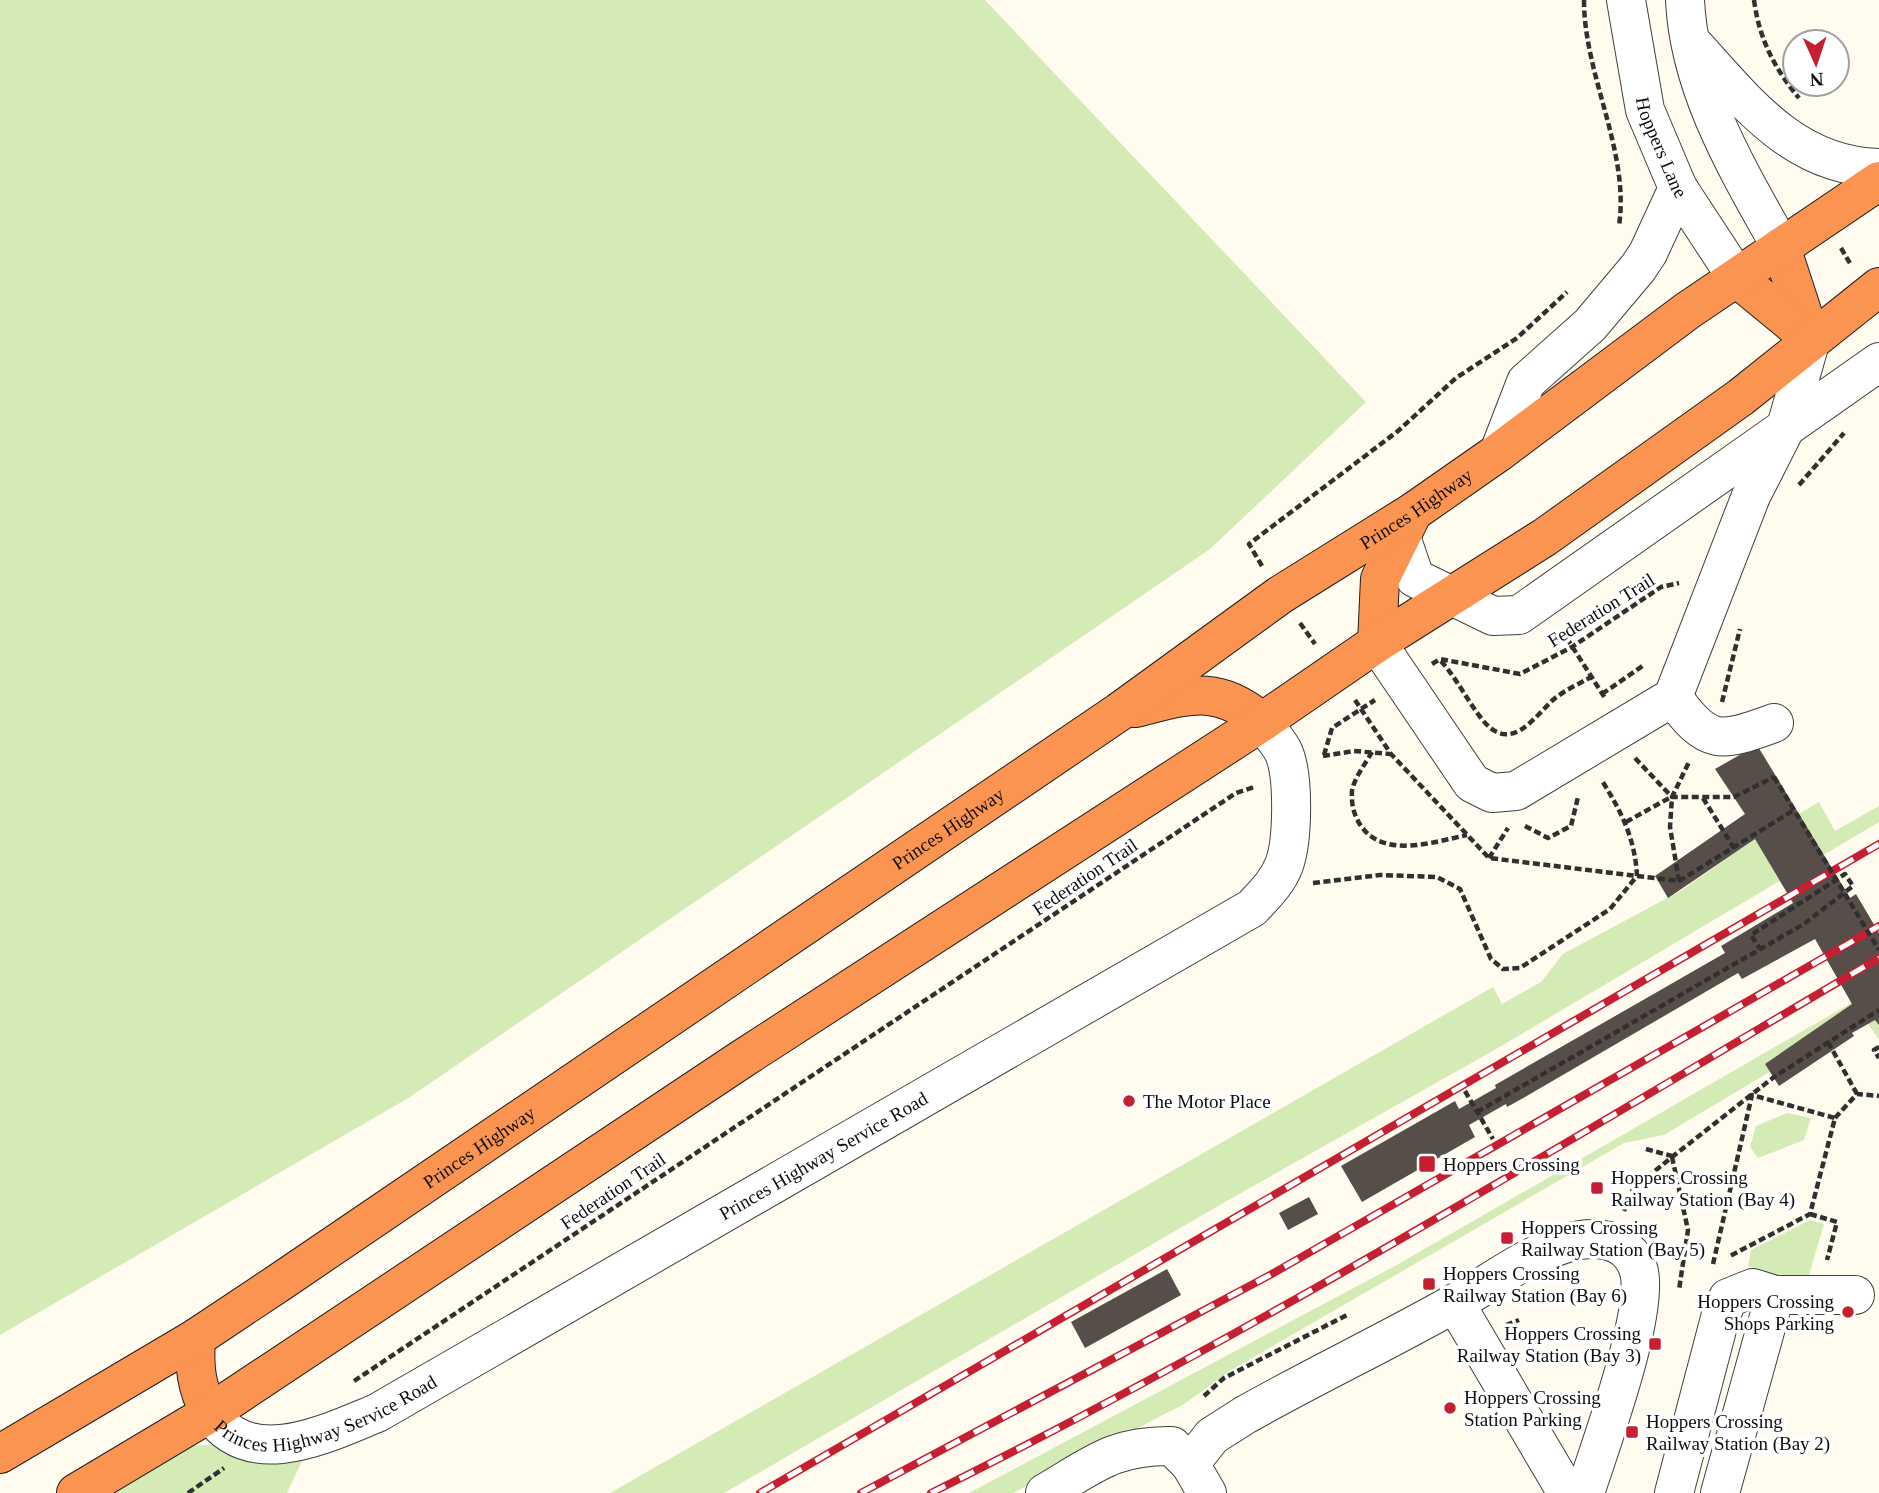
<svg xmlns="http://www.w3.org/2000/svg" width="1879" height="1493" font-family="Georgia,serif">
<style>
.green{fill:#d5ebb6}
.building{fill:#574e4a}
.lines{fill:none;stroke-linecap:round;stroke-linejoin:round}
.minor-casing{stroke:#414141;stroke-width:40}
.highway-casing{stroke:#1f1f1f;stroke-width:40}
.path{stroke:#303030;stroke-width:4.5;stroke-dasharray:7 3.5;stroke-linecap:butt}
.minor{stroke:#fff;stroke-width:38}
.highway{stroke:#fb9451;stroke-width:38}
.rail-casing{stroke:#c51f32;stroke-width:8}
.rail{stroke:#fff;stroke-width:5;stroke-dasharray:16;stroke-linecap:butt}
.path-bridge{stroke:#303030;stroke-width:4.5;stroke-dasharray:7 3.5;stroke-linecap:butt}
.poi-dot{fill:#c51f32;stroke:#fff;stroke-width:2.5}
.labels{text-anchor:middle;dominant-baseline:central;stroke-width:7;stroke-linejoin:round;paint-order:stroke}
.street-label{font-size:19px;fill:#0e0e0e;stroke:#fff}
.poi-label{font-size:19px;fill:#0e0e0e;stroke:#fff;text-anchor:start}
</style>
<rect width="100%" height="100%" fill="#fffbef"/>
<path class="green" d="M0 0H985L1366 402 1210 549 410 1097 0 1335Z
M1819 802 1835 831 1879 806V822L1498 1048 1232 1198 724 1493H610L1493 987 1502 1004 1541 982 1563 954 1682 890 1755 839Z
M1879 987V1040L1863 1016 1664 1135 1624 1143 1233 1369 1184 1404 1013 1493H969L1395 1266Z
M1787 1113 1811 1118 1804 1140 1758 1158 1750 1147 1756 1126Z
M1810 1220 1824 1224 1806 1285 1748 1266 1751 1250Z
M218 1444 304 1457 287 1493H111L188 1446Z"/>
<path class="building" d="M1757 745 1850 898 1856 894 1879 933V1025L1875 1020 1852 1033 1854 1036 1779 1086 1765 1064 1852 1004 1815 939 1742 979 1738 973 1525 1097 1507 1107 1506 1104 1469 1125 1475 1137 1362 1202 1341 1166 1455 1101 1459 1109 1496 1088 1495 1085 1725 953 1721 946 1793 903 1755 839 1668 898 1655 876 1745 814 1715 769Z
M1309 1197 1318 1214 1288 1230 1279 1213Z
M1167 1269 1181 1295 1085 1348 1071 1322Z"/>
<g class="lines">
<g class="minor-casing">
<g id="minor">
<path id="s1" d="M1626 0 1645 110 1678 188 1737 278"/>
<path d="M1685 0C1689 90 1738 170 1781 247"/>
<path d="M1695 46C1747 103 1794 166 1879 168"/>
<path d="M1499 452 1526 382 1590 325 1638 268 1648 253 1678 188"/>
<path d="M1401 537 1415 578 1493 616 1519 615 1879 362"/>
<path d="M1377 643 1472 783 1492 793 1516 791 1673 697 1751 496 1786 427 1811 339"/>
<path d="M1673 697C1708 747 1721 742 1774 723"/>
<path d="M1775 1295H1855"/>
<path d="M1455 1303 1567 1493"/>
<path id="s2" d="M210 1413C251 1472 325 1434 377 1413L1252 908C1264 895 1277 883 1284 865 1293 841 1294 777 1284 753 1279 742 1269 732 1262 722"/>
<path d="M1190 1464 1212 1436 1245 1415C1314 1376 1386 1342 1455 1303 1491 1283 1526 1255 1567 1243 1594 1235 1627 1237 1638 1268 1652 1307 1599 1449 1585 1493"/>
<path d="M1045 1493C1093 1465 1114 1445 1172 1446L1190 1464 1207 1493"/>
<path d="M1674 1493 1720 1318 1728 1298 1753 1288 1775 1295 1720 1493"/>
</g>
</g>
<g class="highway-casing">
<g id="highway">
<path d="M1781 247 1811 339"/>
<path d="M1737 278 1811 339"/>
<path d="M1377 643 1380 579 1413 512"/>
<path d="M1135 708C1188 695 1217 683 1262 722"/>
<path d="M196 1338C194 1367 196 1388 210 1413"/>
<path id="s3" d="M0 1454 196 1338 280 1282 1119 712 1280 595 1413 512 1499 452 1687 311 1879 181"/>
<path d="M76 1493 210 1413 742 1059 1262 722 1377 643 1545 537 1741 397 1879 287"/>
</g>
</g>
<path class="path" d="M1584 0C1584 76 1630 151 1619 226
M1754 0C1759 38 1774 68 1799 98
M1841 248 1851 265
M1799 485 1844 433
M1262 566 1249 544 1398 431 1456 378 1517 338 1567 292
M1300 623 1315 644
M1561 629 1605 698
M1441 661C1457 679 1467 700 1481 718 1510 756 1533 718 1554 699 1565 690 1579 684 1591 677
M1432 664 1440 659 1520 674 1572 647 1661 587 1679 583
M1602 694 1644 665
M1355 700 1391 754 1489 858 1679 881 1670 827 1672 797 1689 762
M1722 702 1740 629
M1372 752C1366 763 1354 778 1352 791 1351 804 1354 816 1361 826 1384 859 1434 842 1467 835
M1324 755 1332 728 1375 700
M1323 756 1354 751 1390 754
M1635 758 1672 797H1734L1774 777
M1703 798 1734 848
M1626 822 1671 797
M1525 826 1548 838 1571 826 1578 797
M1489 858 1508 828
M1679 881 1794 810
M1313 883 1380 875 1437 877 1460 889 1491 959 1503 969 1520 968 1610 909 1637 876C1635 838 1621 811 1601 779
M1828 1042 1857 1094
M1879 1047 1874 1050 1879 1058
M1465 1091 1493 1139
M1477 1112 1804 924 1853 886 1845 874 1751 935 1760 949
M1835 1118 1857 1094 1879 1096
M1646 1149 1672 1156
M1672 1157 1688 1230 1679 1290
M1624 1211 1633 1189 1672 1157 1774 1077 1879 1010
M1810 1214 1837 1222 1827 1260
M1713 1264 1752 1095 1835 1118 1810 1214 1728 1257
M1506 1325 1519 1320
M354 1381 1236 793 1254 787
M1204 1396 1224 1378 1349 1314
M188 1493 224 1468"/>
<use href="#minor" class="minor"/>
<use href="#highway" class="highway"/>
<g class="rail-casing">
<path id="rail" d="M760 1493 1879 844
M861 1493 1270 1275 1879 926
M931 1493C1256 1332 1566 1142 1879 958"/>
</g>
<use href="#rail" class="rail"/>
<path class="path-bridge" d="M1774 777 1879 950"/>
</g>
<g class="poi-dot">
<circle cx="1129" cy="1101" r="7"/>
<rect x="1418" y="1155" width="18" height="18" rx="3.5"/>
<rect x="1590" y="1181" width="14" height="14" rx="3.5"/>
<rect x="1500" y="1231" width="14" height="14" rx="3.5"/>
<rect x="1422" y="1277" width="14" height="14" rx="3.5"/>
<circle cx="1848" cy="1312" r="7"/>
<rect x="1648" y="1337" width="14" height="14" rx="3.5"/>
<circle cx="1450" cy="1408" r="7"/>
<rect x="1625" y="1425" width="14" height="14" rx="3.5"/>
</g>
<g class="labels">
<g class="street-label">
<text stroke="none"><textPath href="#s1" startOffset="152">Hoppers Lane</textPath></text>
<text stroke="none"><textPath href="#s3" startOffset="1703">Princes Highway</textPath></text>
<text transform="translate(1601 610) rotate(-32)">Federation Trail</text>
<text stroke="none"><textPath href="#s3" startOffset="1136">Princes Highway</textPath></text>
<text transform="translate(1085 877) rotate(-34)">Federation Trail</text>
<text stroke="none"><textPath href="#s3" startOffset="569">Princes Highway</textPath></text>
<text stroke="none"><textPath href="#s2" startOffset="698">Princes Highway Service Road</textPath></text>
<text transform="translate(613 1191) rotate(-34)">Federation Trail</text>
<text stroke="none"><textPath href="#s2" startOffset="131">Princes Highway Service Road</textPath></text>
</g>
<g class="poi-label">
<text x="1143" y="1101">The Motor Place</text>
<text x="1443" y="1164">Hoppers Crossing</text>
<text x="1611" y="1177">Hoppers Crossing<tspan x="1611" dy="22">Railway Station (Bay 4)</tspan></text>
<text x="1521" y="1227">Hoppers Crossing<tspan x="1521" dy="22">Railway Station (Bay 5)</tspan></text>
<text x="1443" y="1273">Hoppers Crossing<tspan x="1443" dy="22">Railway Station (Bay 6)</tspan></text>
<text x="1834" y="1301" text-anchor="end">Hoppers Crossing<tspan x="1834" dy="22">Shops Parking</tspan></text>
<text x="1641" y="1333" text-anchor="end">Hoppers Crossing<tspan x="1641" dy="22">Railway Station (Bay 3)</tspan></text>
<text x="1464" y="1397">Hoppers Crossing<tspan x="1464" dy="22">Station Parking</tspan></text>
<text x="1646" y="1421">Hoppers Crossing<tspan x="1646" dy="22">Railway Station (Bay 2)</tspan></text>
</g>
</g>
<g transform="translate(1816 63) rotate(177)"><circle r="33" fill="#ffffff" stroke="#9f9f9f" stroke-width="2"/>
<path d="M0-5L12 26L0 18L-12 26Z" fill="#c51f32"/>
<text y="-10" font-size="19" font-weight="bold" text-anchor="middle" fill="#0e0e0e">N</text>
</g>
</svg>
